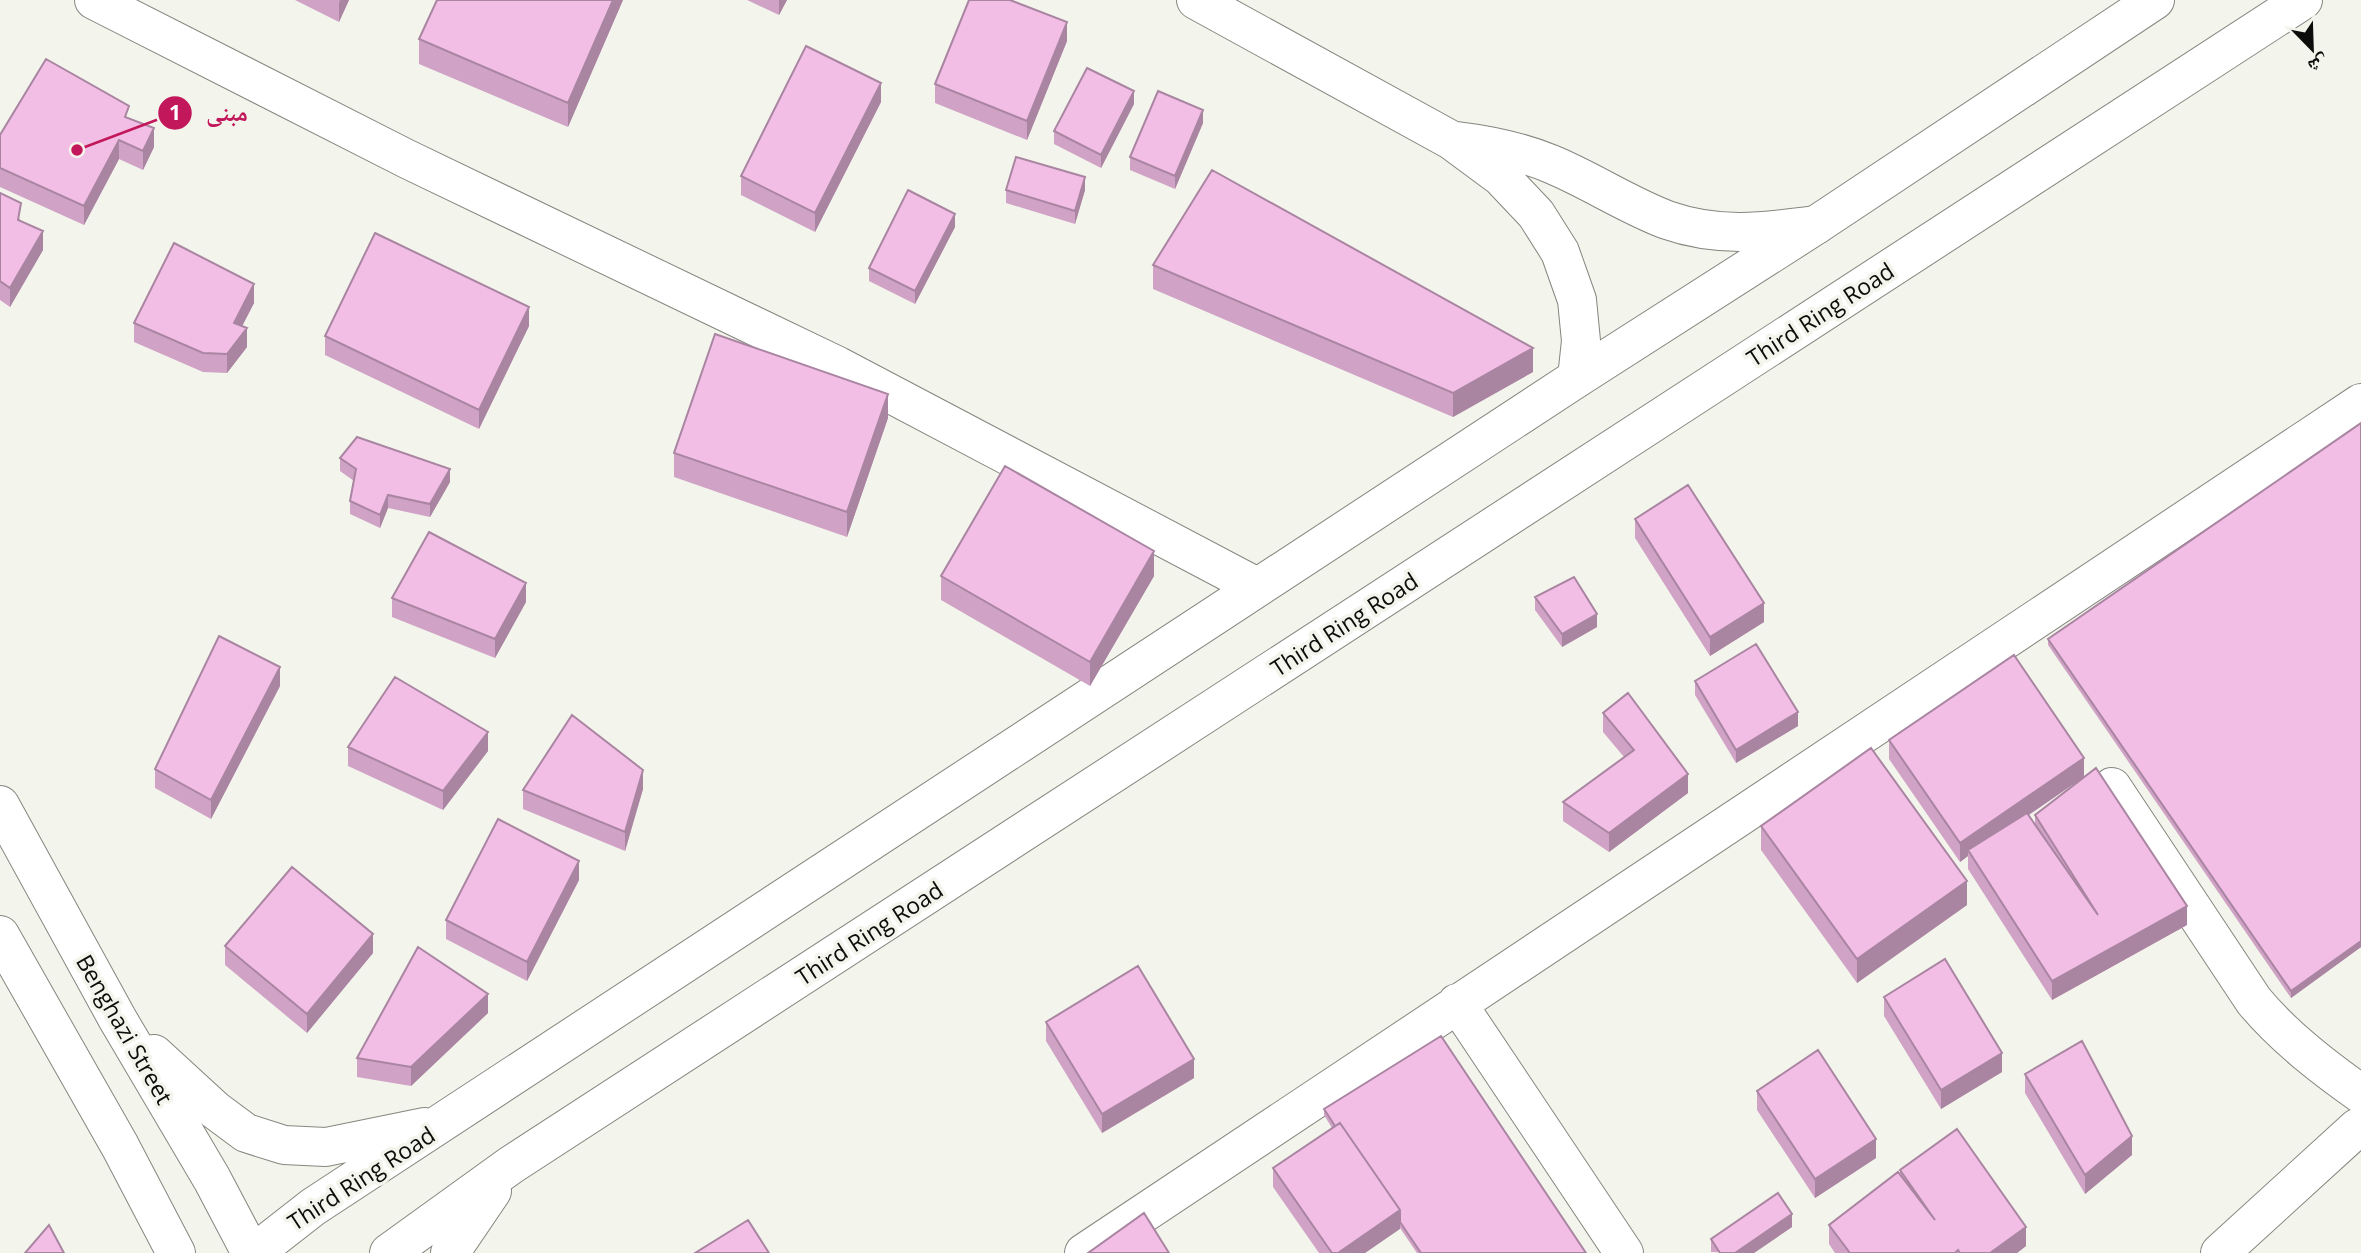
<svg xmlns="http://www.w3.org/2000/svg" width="2361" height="1253" font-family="'Open Sans','Noto Naskh Arabic',sans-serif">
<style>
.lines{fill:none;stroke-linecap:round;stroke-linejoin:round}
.street-casing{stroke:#85867f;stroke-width:40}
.primary-casing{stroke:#85867f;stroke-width:40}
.street{stroke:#fff;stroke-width:38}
.primary{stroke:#fff;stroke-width:38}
.wall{fill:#d0a3c6;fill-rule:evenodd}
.shaded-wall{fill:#a985a1}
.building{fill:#f2bee6;stroke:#a985a1;stroke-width:2}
.labels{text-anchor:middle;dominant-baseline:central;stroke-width:7;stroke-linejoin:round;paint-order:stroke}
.street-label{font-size:23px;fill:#0c0d0a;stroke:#f3f5ec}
.leader{fill:none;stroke:#c2185b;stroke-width:2.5}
.callout-dot{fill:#c2185b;stroke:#f3f5ec;stroke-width:2.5}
.mark-label{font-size:21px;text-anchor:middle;font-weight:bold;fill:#fff}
.callout-label{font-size:24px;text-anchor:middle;font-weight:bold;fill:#c2185b;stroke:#f3f5ec;stroke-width:7;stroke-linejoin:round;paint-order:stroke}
</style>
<rect width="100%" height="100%" fill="#f3f5ec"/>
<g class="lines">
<g class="street-casing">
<path id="street" d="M94 0 407 159 838 366 1257 587
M1196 0 1451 140 1501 177 1536 214 1560 252 1577 300 1581 341 1577 378
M1457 141C1490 145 1520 151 1551 164 1590 180 1627 205 1667 220 1718 238 1763 232 1816 225
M2112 787 2254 1001C2284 1037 2323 1067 2361 1094
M1457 1003 1624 1253
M1084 1253 2361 403
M2220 1253 2357 1128 2361 1129"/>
</g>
<g class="primary-casing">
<path id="primary" d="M0 805 117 1018 212 1179 251 1253
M0 935 120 1146 176 1253
M154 1054 215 1110 246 1133 284 1145 326 1147 424 1127
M254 1253 313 1207 1577 378 1816 225 2155 0
M389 1253 511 1165 2303 0
M450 1253 492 1191"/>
</g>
<use href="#street" class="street"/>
<use href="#primary" class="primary"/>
</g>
<path class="wall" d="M295 0H349L339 22Z
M437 0H623L568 127 419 64V39Z
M747 0H787L779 15Z
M1067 41 1027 140 935 103V84Z
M881 102 815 232 741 195V176Z
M1134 104 1101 168 1054 144V131Z
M129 118 154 147 143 170 119 159 84 225 0 187V135Z
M1203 123 1175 189 1130 170V157Z
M1006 190H1085L1075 224 1006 203Z
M0 193 43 250 10 307 0 300Z
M955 227 915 304 869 281V268Z
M1153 265 1533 372 1453 417 1153 289Z
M254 303 242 326 247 347 227 373 203 372 134 342V323Z
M529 326 479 429 325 355V336Z
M888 418 847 537 674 477V453Z
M2361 423V947L2291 998 2048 645V639Z
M340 458 450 482 430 517 388 508 380 528 350 514V501L354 481 340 471Z
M1635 519 1764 622 1710 656 1635 538Z
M941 576H1154L1090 686 941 600Z
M1535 597 1597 627 1562 647 1535 610Z
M392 598 526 602 495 658 392 617Z
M1695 681 1798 726 1736 763 1695 695Z
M280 686 211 819 155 788V769Z
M1603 713 1688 793 1609 852 1563 821V802L1624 757 1603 732Z
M1889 740 2084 777 2187 925 2052 1000 1968 869V856L1960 862 1889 759ZM2082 778 2035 815V824L2029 815Z
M348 747 488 751 443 810 348 766Z
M643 789 625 851 523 809V790Z
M1761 826 1967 905 1857 983 1761 850Z
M579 880 527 981 446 939V920Z
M225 946 373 953 307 1033 225 965Z
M1884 997 2002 1072 1941 1109 1884 1016Z
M488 1013 411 1086 357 1077V1058Z
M1046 1022 1194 1078 1102 1133 1046 1041Z
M2025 1074 2132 1155 2085 1194 2025 1093Z
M1757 1091 1876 1158 1815 1198 1757 1110Z
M1324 1109 1586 1253H1417L1400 1228 1365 1253H1319L1273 1187V1168L1332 1128 1324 1115Z
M1900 1170 2026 1246 2017 1253H1835L1829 1244V1225L1900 1175Z
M1792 1227 1754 1253 1711 1252V1239Z"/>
<path class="shaded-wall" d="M340 0H349L339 22V3Z
M613 0H623L568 127V103Z
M779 0H787L779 15Z
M1067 22V41L1027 140V121Z
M881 83V102L815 232V213Z
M1134 91V104L1101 168V155Z
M1203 110V123L1175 189V176Z
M154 128V147L143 170V151Z
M119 140V159L84 225V206Z
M1085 177V190L1075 224V211Z
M955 214V227L915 304V291Z
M43 231V250L10 307V288Z
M254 284V303L234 342V323Z
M529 307V326L479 429V410Z
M247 328V347L227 373V354Z
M1533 348V372L1453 417V393Z
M888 394V418L847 537V512Z
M450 469V482L430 517V504Z
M388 495V508L380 528V515Z
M1154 551V576L1090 686V662Z
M526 583V602L495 658V639Z
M1764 603V622L1710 656V637Z
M1597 614V627L1562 647V634Z
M280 667V686L211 819V800Z
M1798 712V726L1736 763V750Z
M488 732V751L443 810V791Z
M2084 758V777L1971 854 1968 850V856L1960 862V843Z
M643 770V789L625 851V832Z
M1688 774V793L1609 852V833Z
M579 861V880L527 981V962Z
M1967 881V905L1857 983V959Z
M2187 906V925L2052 1000V981Z
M373 934V953L307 1033V1014Z
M2361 941V947L2291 998V991Z
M488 994V1013L411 1086V1067Z
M2002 1053V1072L1941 1109V1090Z
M1194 1059V1078L1102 1133V1114Z
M2132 1136V1155L2085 1194V1175Z
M1876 1139V1158L1815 1198V1179Z
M1400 1210V1229L1365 1253H1338Z
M1792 1214V1227L1754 1253H1735Z
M2026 1227V1246L2017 1253H1990Z"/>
<path class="building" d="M437 0H613L568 103 419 39Z
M969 0H1010L1067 22 1027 121 935 84Z
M806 46 881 83 815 213 741 176Z
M46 59 129 106 125 117 154 128 143 151 119 140 84 206 0 168V135Z
M1087 68 1134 91 1101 155 1054 131Z
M1158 91 1203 110 1175 176 1130 157Z
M1016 157 1085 177 1075 211 1006 190Z
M1212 170 1533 348 1453 393 1153 265Z
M908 190 955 214 915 291 869 268Z
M0 193 21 203 18 220 43 231 10 288 0 281Z
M375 233 529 307 479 410 325 336Z
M174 243 254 284 234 323 247 328 227 354 203 353 134 323Z
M715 334 888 394 847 512 674 453Z
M2361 423V941L2291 991 2048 639Z
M357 437 450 469 430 504 388 495 380 515 350 501 356 469 340 458Z
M1005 466 1154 551 1090 662 941 576Z
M1688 485 1764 603 1710 637 1635 519Z
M429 532 526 583 495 639 392 598Z
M1574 577 1597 614 1562 634 1535 597Z
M219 636 280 667 211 800 155 769Z
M1756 644 1798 712 1736 750 1695 681Z
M2014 655 2084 758 1960 843 1889 740Z
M395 677 488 732 443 791 348 747Z
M1628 693 1688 774 1609 833 1563 802 1634 750 1603 713Z
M572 715 643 770 625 832 523 790Z
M1871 748 1967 881 1857 959 1761 826Z
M2096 768 2187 906 2052 981 1968 850 2027 813 2098 915 2035 815Z
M498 819 579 861 527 962 446 920Z
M292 867 373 934 307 1014 225 946Z
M418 947 488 994 411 1067 357 1058Z
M1945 959 2002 1053 1941 1090 1884 997Z
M1138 966 1194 1059 1102 1114 1046 1022Z
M1441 1036 1586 1253H1421L1400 1222V1210L1340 1123 1335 1126 1324 1109Z
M2082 1041 2132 1136 2085 1175 2025 1074Z
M1818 1050 1876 1139 1815 1179 1757 1091Z
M1340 1123 1400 1210 1338 1253H1332L1273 1168Z
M1957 1129 2026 1227 1990 1253H1960L1958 1250 1955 1253H1850L1829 1225 1898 1172 1935 1220 1900 1170Z
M1778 1193 1792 1214 1735 1253H1720L1711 1239Z
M1144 1213 1169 1253H1088Z
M748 1220 769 1253H695Z
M49 1225 64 1253H25Z"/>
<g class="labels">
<g class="street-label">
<text transform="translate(1820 314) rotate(-33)">Third Ring Road</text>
<text transform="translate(1344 624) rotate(-33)">Third Ring Road</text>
<text transform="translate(869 933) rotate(-33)">Third Ring Road</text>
<text transform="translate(125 1029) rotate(60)">Benghazi Street</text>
<text transform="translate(361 1178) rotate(-33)">Third Ring Road</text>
</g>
</g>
<path class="leader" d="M77 150L175 113"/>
<g class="callout-dot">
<circle cx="77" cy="150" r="7"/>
<circle cx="175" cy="113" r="18"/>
</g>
<g class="mark-label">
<text x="175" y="120">1</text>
</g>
<g class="callout-label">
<text x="227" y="121">مبنى</text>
</g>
<g transform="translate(2312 49) rotate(157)" stroke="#f3f5ec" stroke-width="5" paint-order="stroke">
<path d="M0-5L12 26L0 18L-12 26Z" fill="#0c0d0a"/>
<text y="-10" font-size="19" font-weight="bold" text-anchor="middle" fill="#0c0d0a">ش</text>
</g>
</svg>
